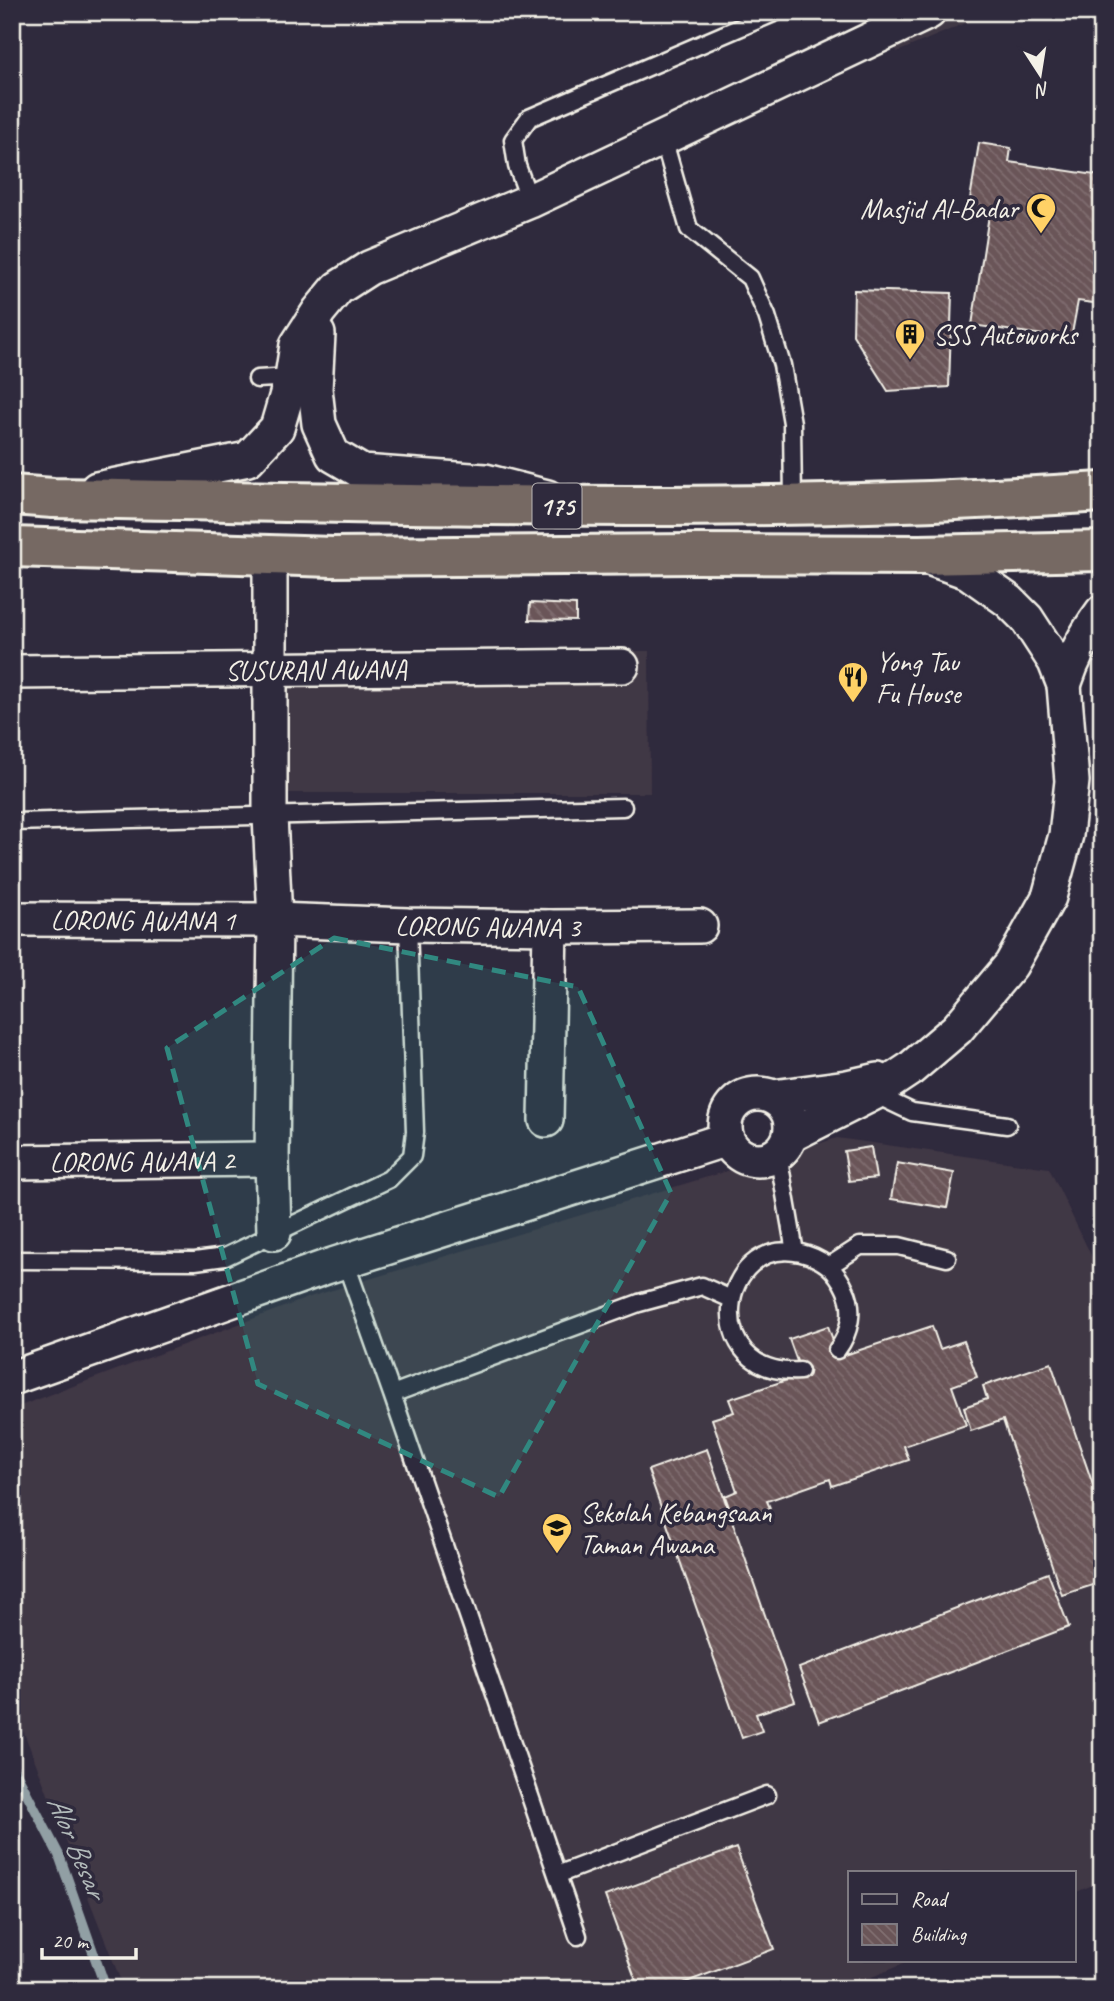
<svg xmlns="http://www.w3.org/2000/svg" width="1114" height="2001" font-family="Caveat,sans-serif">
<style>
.built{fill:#413745}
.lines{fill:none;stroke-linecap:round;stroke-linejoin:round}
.stream{stroke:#919fa4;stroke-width:10}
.building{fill:url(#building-back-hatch);stroke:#f4f1e8;stroke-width:2}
.service-casing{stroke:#f4f1e8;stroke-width:21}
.minor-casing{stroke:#f4f1e8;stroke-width:38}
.trunk-casing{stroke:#f4f1e8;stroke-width:44}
.service{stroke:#2f2a3d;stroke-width:16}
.minor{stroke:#2f2a3d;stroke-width:33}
.trunk{stroke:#766964;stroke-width:38}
.marked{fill:#318880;fill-opacity:0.2;stroke:#318880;stroke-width:5;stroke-dasharray:14 9;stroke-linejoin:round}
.labels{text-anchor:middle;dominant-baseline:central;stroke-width:7;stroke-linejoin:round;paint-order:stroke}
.shield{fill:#2f2a3d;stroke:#b9b5b5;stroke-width:2}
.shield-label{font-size:26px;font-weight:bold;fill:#f4f1e8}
.poi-label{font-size:28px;fill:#f4f1e8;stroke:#2f2a3d;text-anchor:start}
.street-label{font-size:28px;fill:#f4f1e8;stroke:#2f2a3d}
.water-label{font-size:30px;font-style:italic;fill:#b2baba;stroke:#2f2a3d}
</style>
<defs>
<pattern id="building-back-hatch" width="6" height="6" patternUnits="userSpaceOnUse" patternTransform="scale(1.75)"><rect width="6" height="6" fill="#6a5558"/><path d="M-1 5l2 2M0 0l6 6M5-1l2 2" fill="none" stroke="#806e70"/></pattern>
</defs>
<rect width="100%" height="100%" fill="#2f2a3d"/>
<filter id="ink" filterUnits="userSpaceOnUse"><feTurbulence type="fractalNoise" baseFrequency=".0143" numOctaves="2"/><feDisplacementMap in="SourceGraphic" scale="14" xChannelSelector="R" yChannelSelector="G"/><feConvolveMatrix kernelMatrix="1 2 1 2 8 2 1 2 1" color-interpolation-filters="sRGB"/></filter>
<g filter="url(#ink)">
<path class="built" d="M885 12H992L897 52Z
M286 651H649L650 793H286Z
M837 1138 1049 1168 1102 1278V1881L1074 1893V1873H850V1961H910L843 1989H124L12 1702V1409L313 1296Z"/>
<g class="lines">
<path class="stream" d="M12 1765 59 1855 106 1989"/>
</g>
<path class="building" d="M979 143 1011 148 1009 162 1102 176V204L1094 255 1102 257V304L1078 301 1071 339 972 325 989 215 968 212Z
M854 290 952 293 949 387 888 391 853 335Z
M530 603 576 605V621L529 620Z
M871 1147 876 1178 849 1181 844 1151Z
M897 1163 954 1173 947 1208 891 1199Z
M828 1326 839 1357 932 1326 940 1349 964 1341 977 1377 952 1386 966 1425 904 1446 909 1460 832 1486 830 1479 767 1501 770 1508 744 1518 741 1510 731 1513 725 1496 737 1491 712 1419 734 1412 729 1399 802 1375 789 1339Z
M1051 1363 1102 1511V1582L1062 1595 1003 1420 971 1431 964 1407 987 1399 983 1386Z
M707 1449 795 1701 756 1714 762 1731 742 1738 648 1470Z
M1048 1573 1069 1627 819 1722 799 1668Z
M736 1848 774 1949 668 1989H639L605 1896Z"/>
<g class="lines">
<g class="service-casing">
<path id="service" d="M663 138 689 229 750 278 767 316 782 365 792 423 793 503
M530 201 517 166 513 140 529 118 776 12
M257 379 292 377
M12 822 623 807
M874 1094 912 1112 1007 1125
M778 1154 795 1252
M12 1260 195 1261 225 1257 389 1179 412 1156 415 1132 408 925
M345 1261 392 1394
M829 1266 860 1246H899L947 1258
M800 1371C698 1377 718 1234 801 1253 822 1258 836 1269 845 1289 855 1309 850 1333 837 1350
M557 1875 767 1795
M578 1936 392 1394 639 1303 702 1286 731 1299"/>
</g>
<g class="minor-casing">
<g id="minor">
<path d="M318 334 315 389 319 424 333 455 362 472 485 481 547 497"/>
<path d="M97 489 248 459 277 428 292 377 297 345 319 311 338 288 369 268 530 201 929 12"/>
<path d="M270 555V816L275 920 272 1159 274 1233"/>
<path id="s1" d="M12 672 622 666"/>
<path d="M1064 685C1073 657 1085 635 1102 612"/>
<path id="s2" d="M12 919 275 920 408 925 550 927 700 926"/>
<circle cx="758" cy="1127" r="33"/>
<path d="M773 1097 847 1087 878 1080"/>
<path d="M546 1120 550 927"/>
<path d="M791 1135 874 1093 910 1069 957 1029 1011 965 1049 897 1066 835 1072 781 1064 685 1055 662 1027 619 1009 601 968 572 929 558"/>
<path id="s3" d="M12 1162 272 1159"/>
<path d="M12 1378 326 1267 727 1139"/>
</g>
</g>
<g class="trunk-casing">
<path id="trunk" d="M12 495 53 498C402 503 753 516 1102 492
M12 547 333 557 693 554 920 555 1102 551"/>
</g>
<use href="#service" class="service"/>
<use href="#minor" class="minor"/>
<use href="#trunk" class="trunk"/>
</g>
</g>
<path class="marked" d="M334 938 578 987 671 1193 499 1497 258 1384 167 1048Z"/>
<defs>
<g id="mosque-pin" transform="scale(1.575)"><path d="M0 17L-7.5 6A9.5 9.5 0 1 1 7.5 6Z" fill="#ffd166" stroke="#2f2a3d"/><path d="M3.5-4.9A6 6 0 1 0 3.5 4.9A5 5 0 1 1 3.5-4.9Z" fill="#111"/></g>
<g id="building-pin" transform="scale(1.575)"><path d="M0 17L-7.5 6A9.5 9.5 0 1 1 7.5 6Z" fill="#ffd166" stroke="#2f2a3d"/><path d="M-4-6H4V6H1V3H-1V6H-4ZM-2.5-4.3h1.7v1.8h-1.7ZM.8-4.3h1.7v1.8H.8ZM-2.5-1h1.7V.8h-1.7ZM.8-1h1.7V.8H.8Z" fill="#111"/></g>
<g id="restaurant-pin" transform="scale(1.575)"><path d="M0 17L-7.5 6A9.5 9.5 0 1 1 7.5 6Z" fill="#ffd166" stroke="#2f2a3d"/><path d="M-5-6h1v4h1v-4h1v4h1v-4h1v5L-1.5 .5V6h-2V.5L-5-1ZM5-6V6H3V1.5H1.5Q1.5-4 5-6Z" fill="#111"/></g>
<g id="school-pin" transform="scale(1.575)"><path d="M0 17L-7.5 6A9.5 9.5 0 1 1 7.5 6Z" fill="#ffd166" stroke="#2f2a3d"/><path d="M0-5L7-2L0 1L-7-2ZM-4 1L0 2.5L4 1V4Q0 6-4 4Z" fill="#111"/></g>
</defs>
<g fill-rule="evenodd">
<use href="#mosque-pin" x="1041" y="208"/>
<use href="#building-pin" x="910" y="334"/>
<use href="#restaurant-pin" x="853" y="677"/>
<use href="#school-pin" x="557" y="1528"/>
</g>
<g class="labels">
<rect class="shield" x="532.5" y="483.5" width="49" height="45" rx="5"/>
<g class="shield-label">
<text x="557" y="506">175</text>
</g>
<g class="poi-label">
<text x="1018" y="208" text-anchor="end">Masjid Al-Badar</text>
<text x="933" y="334">SSS Autoworks</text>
<text x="876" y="661">Yong Tau<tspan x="876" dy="32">Fu House</tspan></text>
<text x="580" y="1512">Sekolah Kebangsaan<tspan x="580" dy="32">Taman Awana</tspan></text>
</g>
<g class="street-label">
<text stroke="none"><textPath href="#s1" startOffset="304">SUSURAN AWANA</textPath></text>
<text stroke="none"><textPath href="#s2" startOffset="131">LORONG AWANA 1</textPath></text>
<text stroke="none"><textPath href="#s2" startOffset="476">LORONG AWANA 3</textPath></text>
<text stroke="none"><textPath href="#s3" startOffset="130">LORONG AWANA 2</textPath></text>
</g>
<g class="water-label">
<text transform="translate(77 1846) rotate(67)">Alor Besar</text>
</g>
</g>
<rect width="1114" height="2001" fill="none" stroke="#2f2a3d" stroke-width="42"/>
<rect x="21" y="21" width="1072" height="1959" fill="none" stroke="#f4f1e8" stroke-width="2.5" filter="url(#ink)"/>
<rect x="848" y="1871" width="228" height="91" fill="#2f2a3d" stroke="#7e7a81" stroke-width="2"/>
<rect x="862" y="1894" width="35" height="10" fill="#2f2a3d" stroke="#7e7a81" stroke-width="2"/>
<text x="911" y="1906" font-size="21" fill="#f4f1e8">Road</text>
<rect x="862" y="1924" width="35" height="21" fill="url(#building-back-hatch)" stroke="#7e7a81" stroke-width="2"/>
<text x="911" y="1941" font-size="21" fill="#f4f1e8">Building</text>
<g transform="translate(1040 74) rotate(168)" stroke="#2f2a3d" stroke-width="5" paint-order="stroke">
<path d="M0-5L12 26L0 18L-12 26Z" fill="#f4f1e8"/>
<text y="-10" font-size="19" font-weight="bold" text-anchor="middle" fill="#f4f1e8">N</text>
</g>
<path d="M42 1948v10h94v-10" fill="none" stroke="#f4f1e8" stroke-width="3.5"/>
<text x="52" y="1948" font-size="21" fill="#f4f1e8" stroke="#2f2a3d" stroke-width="5" paint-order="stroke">20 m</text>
</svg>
